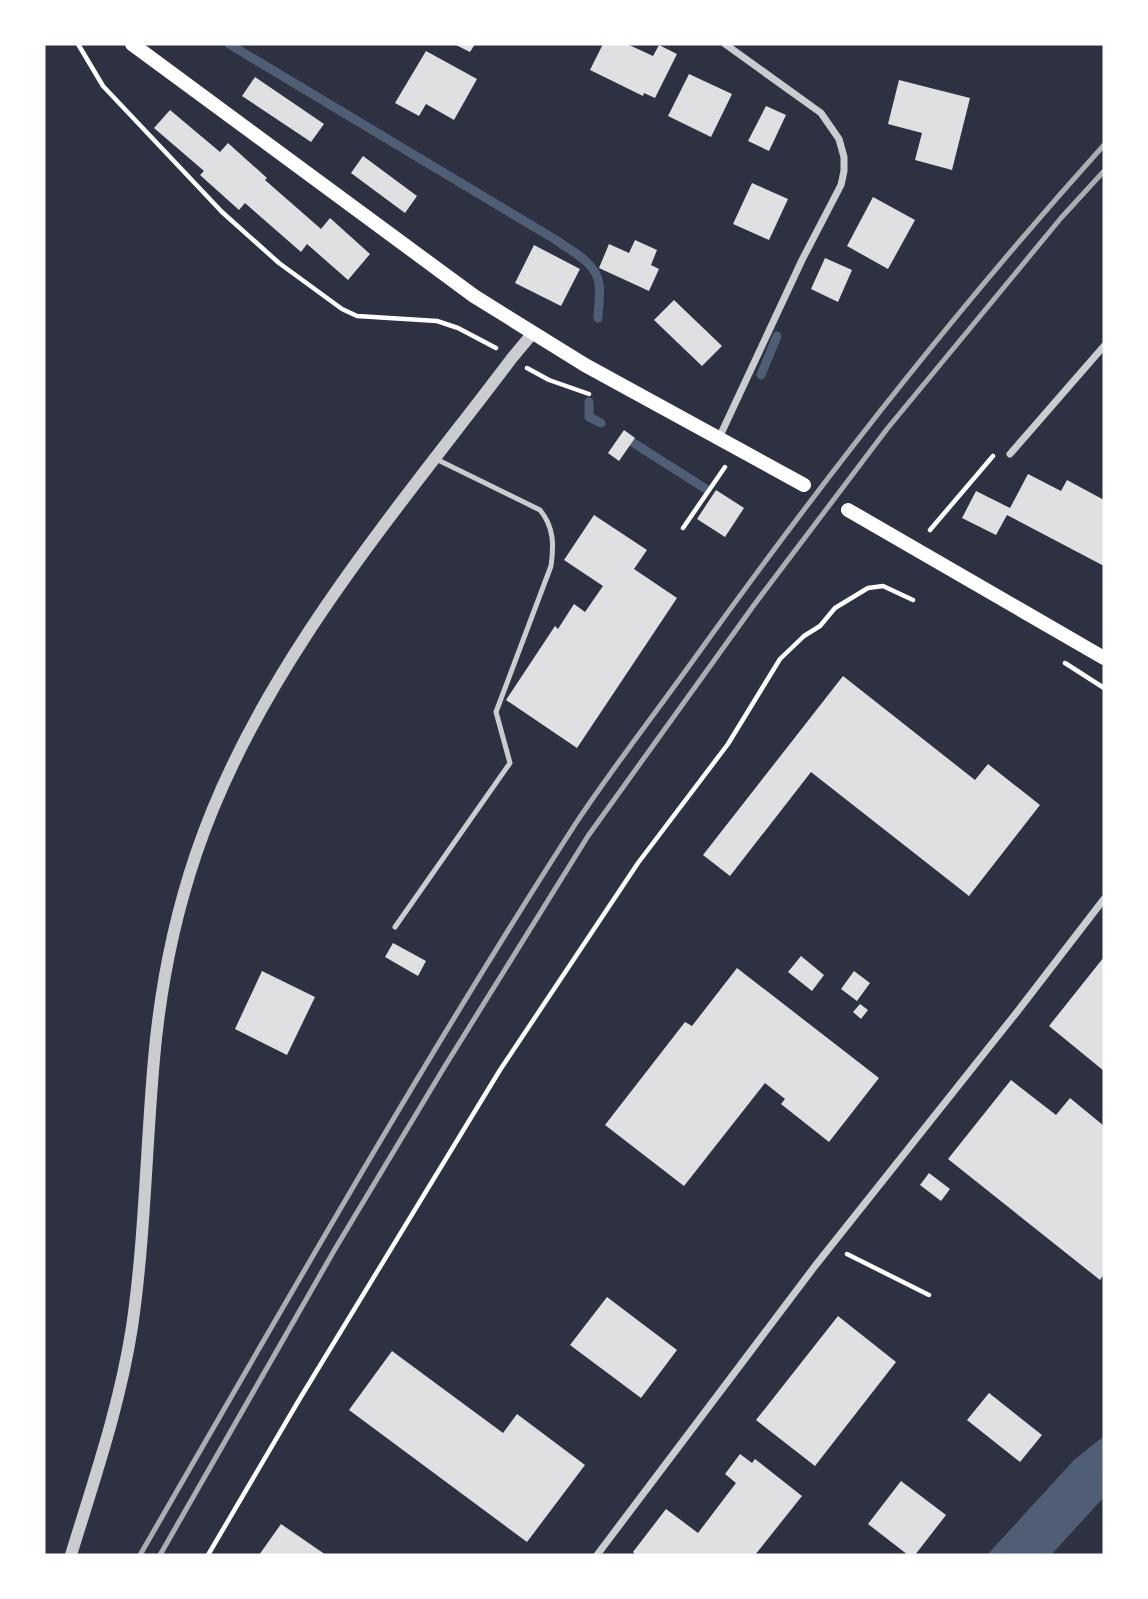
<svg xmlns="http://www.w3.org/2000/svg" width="1148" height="1599" font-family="'Asap Condensed',sans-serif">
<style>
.water{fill:#4f5d75}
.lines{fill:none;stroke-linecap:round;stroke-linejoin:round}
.stream{stroke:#4f5d75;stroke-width:9}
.building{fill:#e0e0e3}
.path{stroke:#fff;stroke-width:4.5}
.service{stroke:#caccd0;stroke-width:5}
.minor{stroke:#caccd0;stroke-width:7}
.tertiary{stroke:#caccd0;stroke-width:12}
.secondary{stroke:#fff;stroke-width:14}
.rail{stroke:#abadb3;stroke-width:5}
</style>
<rect width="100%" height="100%" fill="#2d3142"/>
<path class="water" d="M1104 1436V1497L1051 1555H987L1074 1460Z"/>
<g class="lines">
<path class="stream" d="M229 44 556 240C571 251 597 263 599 284 601 294 598 307 598 318
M761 375 777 336
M589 402V417L601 423
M632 442 706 489"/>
</g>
<path class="building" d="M454 44H475L470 52Z
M603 44H627L653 56 659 45 677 54 655 98 644 93 643 96 590 70Z
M426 51 477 79 454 120 426 104 419 116 395 103Z
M689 74 732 94 711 137 668 116Z
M255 77 324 124 311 142 242 96Z
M899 80 970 98 952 170 915 160 922 133 888 124Z
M766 106 786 115 769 151 748 141Z
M170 110 220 152 228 143 267 178 265 180 321 229 330 218 370 254 348 280 307 244 301 252 245 203 239 210 200 175 204 171 154 128Z
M363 156 417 196 405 213 351 173Z
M752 183 788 199 769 240 733 224Z
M873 197 915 220 888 269 847 246Z
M635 240 657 250 651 265 659 269 649 291 599 268 609 244 629 253Z
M534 245 580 269 561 306 515 283Z
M825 258 852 270 838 302 811 289Z
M674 300 722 346 702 366 654 320Z
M624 430 635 438 619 461 608 453Z
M1028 474 1061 491 1067 480 1104 500V566L1007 515 996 535 962 518 976 491 1010 508Z
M716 490 744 508 725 537 697 519Z
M594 515 647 550 634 569 677 598 577 748 506 700 555 626 558 629 574 604 585 612 603 586 564 560Z
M843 676 975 780 988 764 1040 805 969 896 811 772 730 876 703 855Z
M393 943 426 961 418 976 385 957Z
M801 956 824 975 812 991 788 972Z
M1104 957V1071L1049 1026Z
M737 968 879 1078 829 1142 781 1104 785 1099 765 1083 684 1186 605 1125 685 1022 692 1026Z
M262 971 315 997 287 1055 235 1029Z
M854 971 870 983 857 1001 841 989Z
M860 1004 868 1010 861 1019 853 1012Z
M1011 1080 1056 1115 1070 1098 1104 1126V1274L1100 1280 948 1159Z
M929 1173 950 1189 941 1201 920 1185Z
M607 1297 677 1350 641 1398 570 1345Z
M838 1316 896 1362 815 1466 756 1420Z
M392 1351 503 1433 517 1414 585 1465 527 1542 349 1410Z
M989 1393 1042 1435 1020 1462 967 1420Z
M740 1454 752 1463 755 1459 802 1496 755 1555H636L633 1552 666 1509 698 1533 736 1483 725 1474Z
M901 1481 946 1515 915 1555H908L868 1524Z
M281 1524 326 1555H259Z"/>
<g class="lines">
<path class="path" d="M78 44 103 86 222 212 279 263 342 309 357 316 437 321 458 328 496 348
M527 368 549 380 589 394
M683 528 725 467
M930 530 993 456
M1065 663 1104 688
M847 1254 929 1295
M208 1555 299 1400 500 1070 638 863 728 744 780 659 804 636 820 626 835 608 868 588 883 586 913 600"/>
<path class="service" d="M395 927 510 763 496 712 551 566C554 545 554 527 540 510L436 459"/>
<path class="minor" d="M719 438 802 260 841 185 844 171V157L839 139 821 113 725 44
M1010 454 1104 346
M597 1555 815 1266 1017 1012 1104 899"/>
<path class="tertiary" d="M71 1555C94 1480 120 1405 132 1327 145 1238 146 1148 154 1059 160 990 174 919 196 854 259 668 395 513 512 358L532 334"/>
<path class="secondary" d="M132 44 474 296 585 365 804 485
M848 510 1104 658"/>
<path class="rail" d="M140 1555C282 1309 422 1062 576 823 614 766 657 711 697 655 824 478 958 307 1104 145
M160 1555 335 1249 445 1066 588 836 754 605 887 429 1061 218 1104 171"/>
</g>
<rect width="1148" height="1599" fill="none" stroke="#ffffff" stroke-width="91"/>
</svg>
